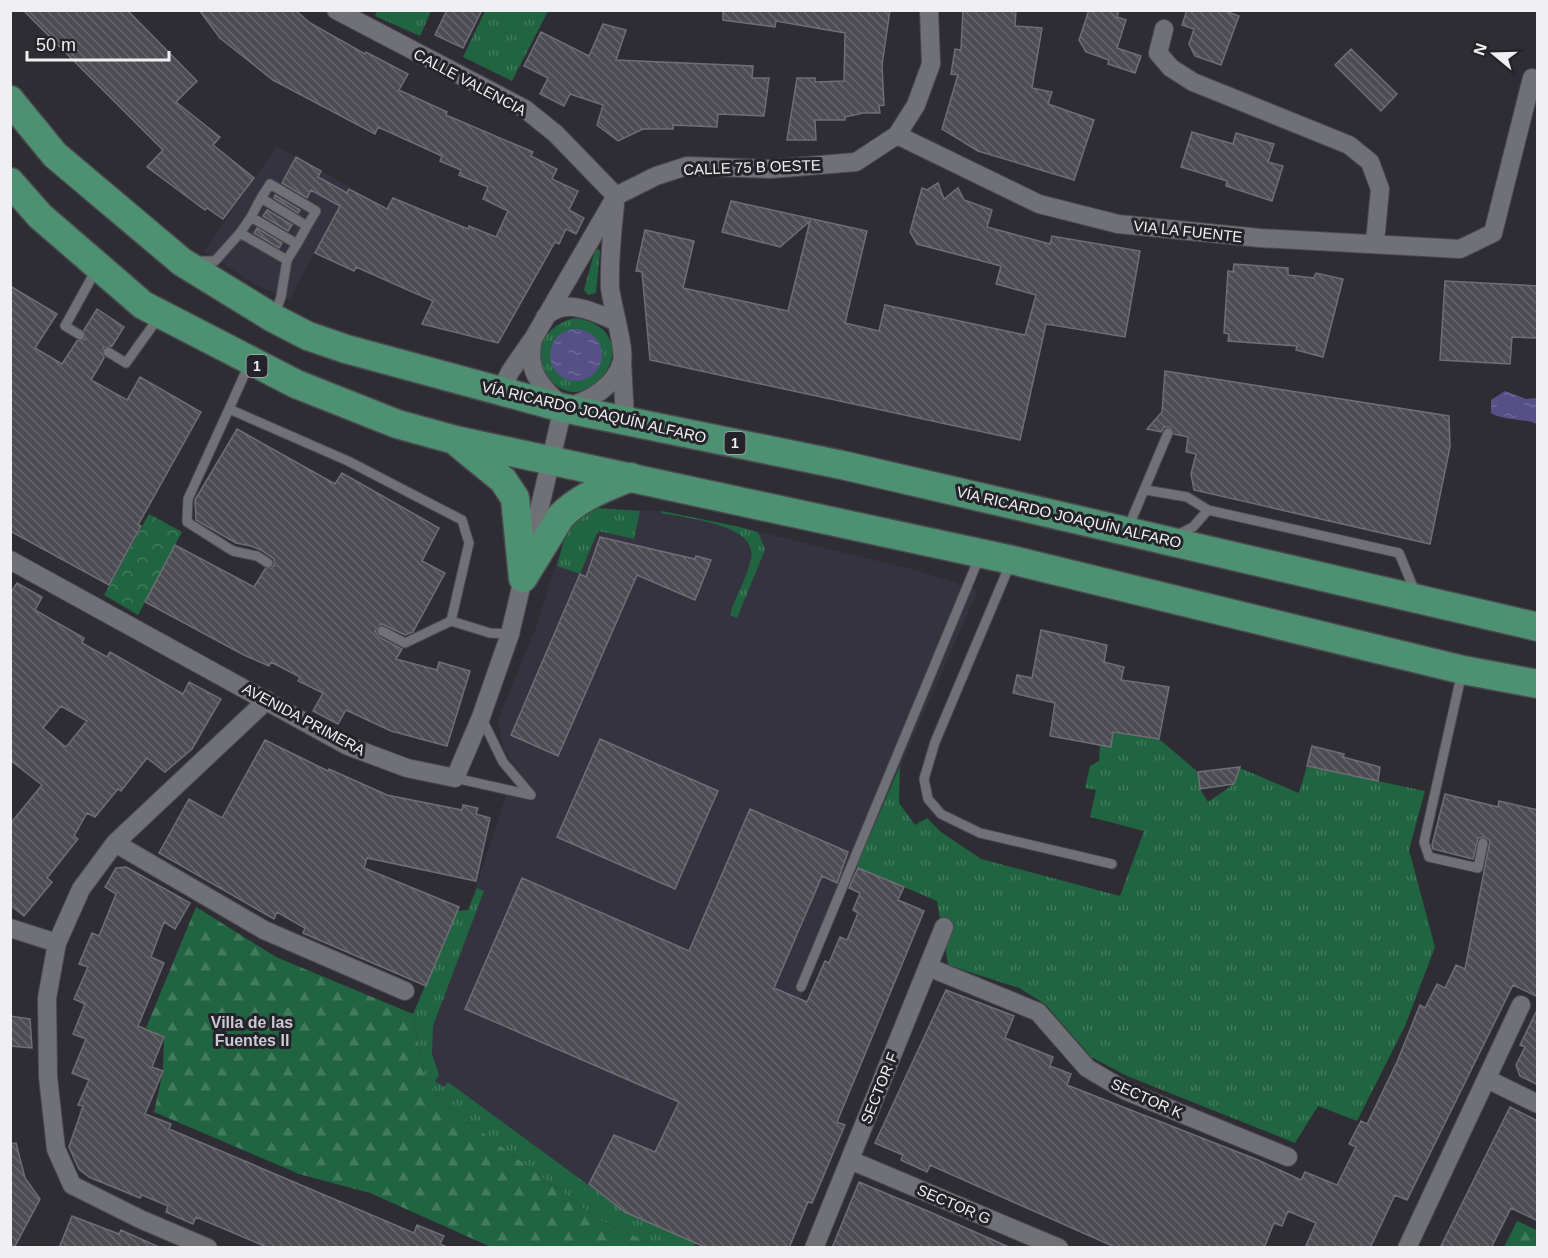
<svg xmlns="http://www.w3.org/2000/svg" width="1548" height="1258" font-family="Arial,sans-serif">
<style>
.built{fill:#34333f}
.grass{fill:url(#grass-tufts)}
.forest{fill:url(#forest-firs)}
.park{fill:url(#park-crowns)}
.water{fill:url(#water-ripples)}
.building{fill:url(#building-back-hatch);stroke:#6f6e76;stroke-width:1.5;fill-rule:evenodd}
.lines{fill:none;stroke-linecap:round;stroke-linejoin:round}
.lane-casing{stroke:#4a4a4f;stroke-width:11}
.street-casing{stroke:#4a4a4f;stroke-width:20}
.primary-casing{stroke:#4a4a4f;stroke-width:31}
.lane{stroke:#707077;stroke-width:9}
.street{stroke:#707077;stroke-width:18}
.primary{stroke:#4e9172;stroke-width:28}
.labels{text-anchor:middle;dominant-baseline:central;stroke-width:6;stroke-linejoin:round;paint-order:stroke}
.shield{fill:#232329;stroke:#b2b2b7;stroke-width:1.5}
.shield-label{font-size:14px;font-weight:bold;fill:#f0f0f4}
.street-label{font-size:15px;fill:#f0f0f4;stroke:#232329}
.neighbourhood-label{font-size:16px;font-weight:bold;fill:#cbcad2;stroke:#232329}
</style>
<defs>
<pattern id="grass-tufts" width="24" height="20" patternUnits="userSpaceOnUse" patternTransform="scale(1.5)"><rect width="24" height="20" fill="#216441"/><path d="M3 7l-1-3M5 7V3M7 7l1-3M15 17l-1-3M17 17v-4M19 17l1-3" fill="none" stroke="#427a5d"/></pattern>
<pattern id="forest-firs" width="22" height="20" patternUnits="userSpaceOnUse" patternTransform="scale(1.5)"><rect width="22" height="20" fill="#216441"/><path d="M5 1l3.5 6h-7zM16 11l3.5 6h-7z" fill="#427a5d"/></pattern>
<pattern id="park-crowns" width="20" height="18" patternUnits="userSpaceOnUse" patternTransform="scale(1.5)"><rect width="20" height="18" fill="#216441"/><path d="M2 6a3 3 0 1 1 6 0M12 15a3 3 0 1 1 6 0" fill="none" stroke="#427a5d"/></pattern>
<pattern id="water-ripples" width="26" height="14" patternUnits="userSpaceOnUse" patternTransform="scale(1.5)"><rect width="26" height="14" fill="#574f88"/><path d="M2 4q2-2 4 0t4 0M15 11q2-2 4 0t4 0" fill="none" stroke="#6f6999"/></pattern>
<pattern id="building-back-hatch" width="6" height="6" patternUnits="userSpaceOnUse" patternTransform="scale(1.5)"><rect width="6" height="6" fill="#4c4c53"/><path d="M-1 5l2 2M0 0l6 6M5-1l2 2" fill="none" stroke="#66666c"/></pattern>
</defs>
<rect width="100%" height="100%" fill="#2d2d33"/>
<path class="built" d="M277 146 350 187 290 299 255 285 204 251Z
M597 508 662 511 740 527 919 571 978 590 856 867 694 1247H659L425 1079 413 1014 457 911 468 910 508 790 531 795 503 748 498 719 536 627 567 529Z"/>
<path class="grass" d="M377 11V10L431 11 420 36 375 16Z
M485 11H548L512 81 463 57Z
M598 249 600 251 596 293 588 295 584 290 595 250Z
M576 318C656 332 584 431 547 375 529 348 549 323 576 318Z
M597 508 640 511 634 539 598 531 580 574 557 566 567 529 579 513Z
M662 511 740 527 757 532 760 536 765 550 737 618 730 615C735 596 747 578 751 559 759 524 684 518 661 513Z
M1115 722 1136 724 1134 735 1159 739 1198 772 1200 789 1208 802 1234 784 1240 768 1299 793 1307 766 1425 791 1409 850 1435 947 1405 1026 1357 1121 1318 1106 1295 1143 1127 1076 1091 1057 1045 1004 1019 988 948 965 937 901 856 867 900 766 899 803 915 825 927 818 941 832 981 859 1120 896 1144 831 1090 817 1096 790 1085 788 1090 766 1099 761 1100 745 1111 747Z
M477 888 484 891 433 1026 432 1054 439 1075 435 1081 444 1087 448 1082 625 1212 696 1243 694 1247H659L599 1220 446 1105 425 1079 413 1014 457 911 468 910Z"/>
<path class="forest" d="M196 907 276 957 413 1014 425 1079 446 1105 599 1220 659 1247H491L370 1193 299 1174 154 1112 163 1071 164 1037 146 1028Z
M1517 1221 1537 1230V1247H1504Z"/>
<path class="park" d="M149 514 182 532 138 615 104 595Z"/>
<path class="water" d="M550 355a26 26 0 1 1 52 0a26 26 0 1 1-52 0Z
M1505 391 1526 399 1537 398V424C1523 418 1504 421 1491 413V400Z"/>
<path class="building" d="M23 10H127L197 81 176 102 220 137 213 145 254 178 223 219 207 208 205 210 147 167 163 150Z
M199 10H295L310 23 365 54 366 52 408 74 399 90 447 112 446 115 533 152 531 156 557 169 552 179 578 191 569 210 584 218 576 234 566 229 559 244 555 242 498 343 422 324 433 301 356 267 354 271 315 253 340 206 311 190 307 198 282 183 296 157 321 171 318 177 347 193 349 189 387 209 393 198 468 229 469 226 496 237 508 211 483 199 488 187 459 175 461 170 440 161 442 156 378 127 375 134 273 80 220 38Z
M447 10H482L463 48 435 35Z
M723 10H890L882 65 884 105 879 106 880 113H863L845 117V120H815L816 140H787L797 78H815V82L844 81 845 33 776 21 775 27 723 20Z
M963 10H1016L1015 26 1042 28 1032 88 1052 92 1048 104 1094 120 1074 180 978 151 942 129 958 75 951 74 955 49 961 50Z
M1089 10H1119L1117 17 1126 20 1117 48 1141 56 1135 73 1108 64 1109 60 1086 52 1079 40Z
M1187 10H1222L1239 16 1221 65 1195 56 1189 44 1194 29 1182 25Z
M603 24 626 30 616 60 753 66 752 78H769L764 116 718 114 717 127 673 125V129H643L618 141 597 125 603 105 570 94 564 106 540 94 548 78 524 66 541 32 589 56Z
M1351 49 1397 94 1381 111 1335 65Z
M1192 132 1233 144 1236 133 1274 144 1268 162 1283 166 1272 201 1226 186 1227 181 1181 167Z
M938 183 944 199 958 188 964 200 992 210 987 227 1050 244 1052 236 1140 251 1125 337 1046 324 1020 440 650 360 642 272 636 271 645 230 694 241 683 288 788 311 810 221 780 247 722 232 731 201 867 231 845 323 879 331 885 305 1025 335 1036 295 996 284 1001 266 917 244 910 232 922 188 927 190Z
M275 195 300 210 298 213 274 198Z
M267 210 292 225 288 231 263 216Z
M257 228 282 243 279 248 254 233Z
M1234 264 1288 268V275L1314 278 1316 273 1343 279 1323 357 1296 350 1297 346 1228 341 1229 334 1224 333 1228 271 1233 272Z
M1445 281 1538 286V338L1512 337 1510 364 1440 360Z
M10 286 57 314 35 348 62 364 77 341 85 339 84 330 97 309 124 327 112 346 103 348 104 358 91 380 127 400 140 377 201 412 138 525 141 526 109 585 10 531Z
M1165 371 1449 416 1450 447 1430 544 1194 490 1191 474 1196 454 1186 452 1188 437 1174 434 1170 427H1164L1161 432 1147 429 1162 412Z
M237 429 335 484 342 473 439 528 422 561 445 573 413 632 405 635 382 624 375 631 379 637 402 649 396 659 437 670 439 662 470 671 447 746 391 731 346 710 338 724 313 711 323 693 298 681 300 677 271 662 269 666 244 655 145 602 175 545 254 587 265 569 274 566V559L261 550 251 546 236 543 196 520 195 500Z
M600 537 695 559 696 556 711 560 695 600 637 575 558 756 511 735 580 574 586 577Z
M17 583 42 597 35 610 84 638 82 643 107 657 110 652 183 694 189 682 221 699 192 749 165 772 147 758 121 791 118 789 95 817 87 813 74 836 78 839 47 878 52 882 24 916 10 905V824L42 785 10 760V594ZM61 706 87 721 66 747 43 728Z
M1041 630 1107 645 1104 662 1124 667 1121 680 1169 687 1159 739 1113 732 1111 747 1050 736 1055 703 1013 693 1017 675 1032 678Z
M600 739 718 791 675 889 557 837Z
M265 740 328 771 329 769 387 795 462 810 463 805 478 808 476 814 490 818 476 881 367 858 364 868 459 907 426 986 303 933 305 928 277 912 274 919 159 853 189 799 222 818Z
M1312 746 1344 754 1343 757 1380 767 1378 781 1307 766Z
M1240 767 1234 784 1200 789 1198 772Z
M1445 794 1498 807 1499 801 1538 810V997L1513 985 1407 1200 1395 1195 1370 1248H1305L1316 1223 1288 1211 1282 1226 1274 1223 1264 1248H1117L930 1165 927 1172 901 1160 903 1155 875 1143 946 990 1014 1016 1005 1038 1053 1057 1050 1066 1071 1074 1067 1085 1258 1160 1301 1180 1305 1172 1337 1185 1356 1147 1349 1144 1361 1121 1367 1124 1397 1062 1420 1005 1425 1008 1437 984 1445 988 1456 965 1465 969 1490 841 1485 837 1478 838 1473 859 1433 849 1432 845Z
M750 809 848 852 837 883 822 876 774 988 807 1002 825 961 829 963 840 937 847 940 858 913 853 910 860 893 849 888 858 868 904 887 898 900 924 911 837 1122 845 1125 812 1203 808 1202 789 1248H707L625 1212 589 1184 614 1135 655 1152 679 1102 465 1009 522 878 689 951Z
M126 867 190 903 175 929 164 922 151 957 164 963 138 1026 164 1037 152 1067 163 1071 145 1114 171 1124 169 1129 414 1233 417 1225 444 1236 440 1244 449 1248H269L196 1217 193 1224 166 1212 168 1206 142 1195 140 1198 89 1177 79 1169 69 1147 83 1106 78 1105 89 1080 72 1073 86 1039 73 1034 85 1004 74 999 88 967 79 964 92 933 99 936 116 894 105 887 116 868Z
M1538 1008V1085L1520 1076 1516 1065 1525 1047 1520 1045Z
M10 1016 30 1019 32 1048 10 1046Z
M1510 1107 1538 1121V1221L1511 1208 1491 1248H1440Z
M16 1143 25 1178 40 1199 14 1248H10V1144Z
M859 1182 930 1212 1011 1248H832Z
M72 1216 119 1234 121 1230 161 1248H59Z"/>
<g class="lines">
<g class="lane-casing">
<path id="lane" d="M261 198 270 184 316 211 307 226
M251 217 261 198 307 226 297 244
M240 233 251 217 297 244 287 260
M198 261H215L240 233 287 260 281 297 274 316
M80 335 65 326 97 268
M108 352 126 363 159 317
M250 362 229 409 348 461 462 520 469 543 451 621 490 633 510 634
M229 409 188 499 187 522 233 551 257 556 268 563
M1146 490 1187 497 1208 510
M1128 528 1168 433
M1177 535 1193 527 1208 510 1399 553 1416 594
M1011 562 935 742 924 779 928 799 941 814 980 833 1112 864
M382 631 405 643 451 621
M1462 672 1424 842 1429 857 1478 868 1483 843
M481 717 503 762 531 795
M455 778 531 795
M801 987 979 558"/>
</g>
<g class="street-casing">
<path id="street" d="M336 10 525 109 556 134 616 196
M1164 29 1158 53 1171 68 1193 82 1349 145 1370 162 1380 189 1375 242
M897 135 1039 204 1118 224 1260 238 1460 249 1493 233 1532 78
M616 196 656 176 687 166 771 169 856 162 897 135 916 105 931 64 929 10
M545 317C566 297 592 311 615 321
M622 361 625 421
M500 392 510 372 532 340
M560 404C539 385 526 369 533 339L616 196
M567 407C589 401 616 386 622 361 625 349 612 305 610 288 609 260 612 232 615 204
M10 560 348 746 407 768 455 778 481 717 510 634 563 408
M115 843 264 930 405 991
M10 928 57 943
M928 967 1038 1012 1087 1068 1126 1091 1288 1157
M1487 1079 1538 1104
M850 1160 1059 1248
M208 1248 140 1219 72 1185 56 1149 48 1077 47 998 57 943 81 889 115 843 267 700
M814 1248 944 927
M1407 1248 1521 1005"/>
</g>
<g class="primary-casing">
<path id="primary" d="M10 100 55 155 182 262 273 318 308 336 346 349 563 408 842 465 1538 627
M10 182 40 216 143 305 296 384 397 424 455 440 1012 560 1463 670 1538 684
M459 444 503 480 515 498 523 578
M523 578 561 516C581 496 605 488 631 477"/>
</g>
<use href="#lane" class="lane"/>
<use href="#street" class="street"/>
<use href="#primary" class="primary"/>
</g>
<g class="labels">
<g class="shield">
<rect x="246.5" y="355" width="21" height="22" rx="4.5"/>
<rect x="724.5" y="432" width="21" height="22" rx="4.5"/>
</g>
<g class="shield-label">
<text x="257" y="366">1</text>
<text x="735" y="443">1</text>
</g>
<g class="street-label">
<text transform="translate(470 82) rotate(28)">CALLE VALENCIA</text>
<text transform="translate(752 167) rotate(-2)">CALLE 75 B OESTE</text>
<text transform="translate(1188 231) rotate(6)">VIA LA FUENTE</text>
<text transform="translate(594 412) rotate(13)">VÍA RICARDO JOAQUÍN ALFARO</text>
<text transform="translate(1069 517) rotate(13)">VÍA RICARDO JOAQUÍN ALFARO</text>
<text transform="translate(304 719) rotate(28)">AVENIDA PRIMERA</text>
<text transform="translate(879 1088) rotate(-68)">SECTOR F</text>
<text transform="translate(1147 1098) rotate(24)">SECTOR K</text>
<text transform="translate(954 1204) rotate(23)">SECTOR G</text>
</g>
<g class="neighbourhood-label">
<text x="252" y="1022">Villa de las<tspan x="252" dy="18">Fuentes II</tspan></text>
</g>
</g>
<rect width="1548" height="1258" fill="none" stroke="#f0f0f4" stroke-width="24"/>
<g transform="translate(1494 54) rotate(289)" stroke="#232329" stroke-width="4.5" paint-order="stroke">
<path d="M0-4.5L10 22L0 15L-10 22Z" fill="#f0f0f4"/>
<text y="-9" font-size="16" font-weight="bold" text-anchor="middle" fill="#f0f0f4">N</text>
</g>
<path d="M27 51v9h142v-9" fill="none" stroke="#f0f0f4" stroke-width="3"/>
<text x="36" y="51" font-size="18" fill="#f0f0f4" stroke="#232329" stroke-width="4.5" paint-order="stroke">50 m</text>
</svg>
